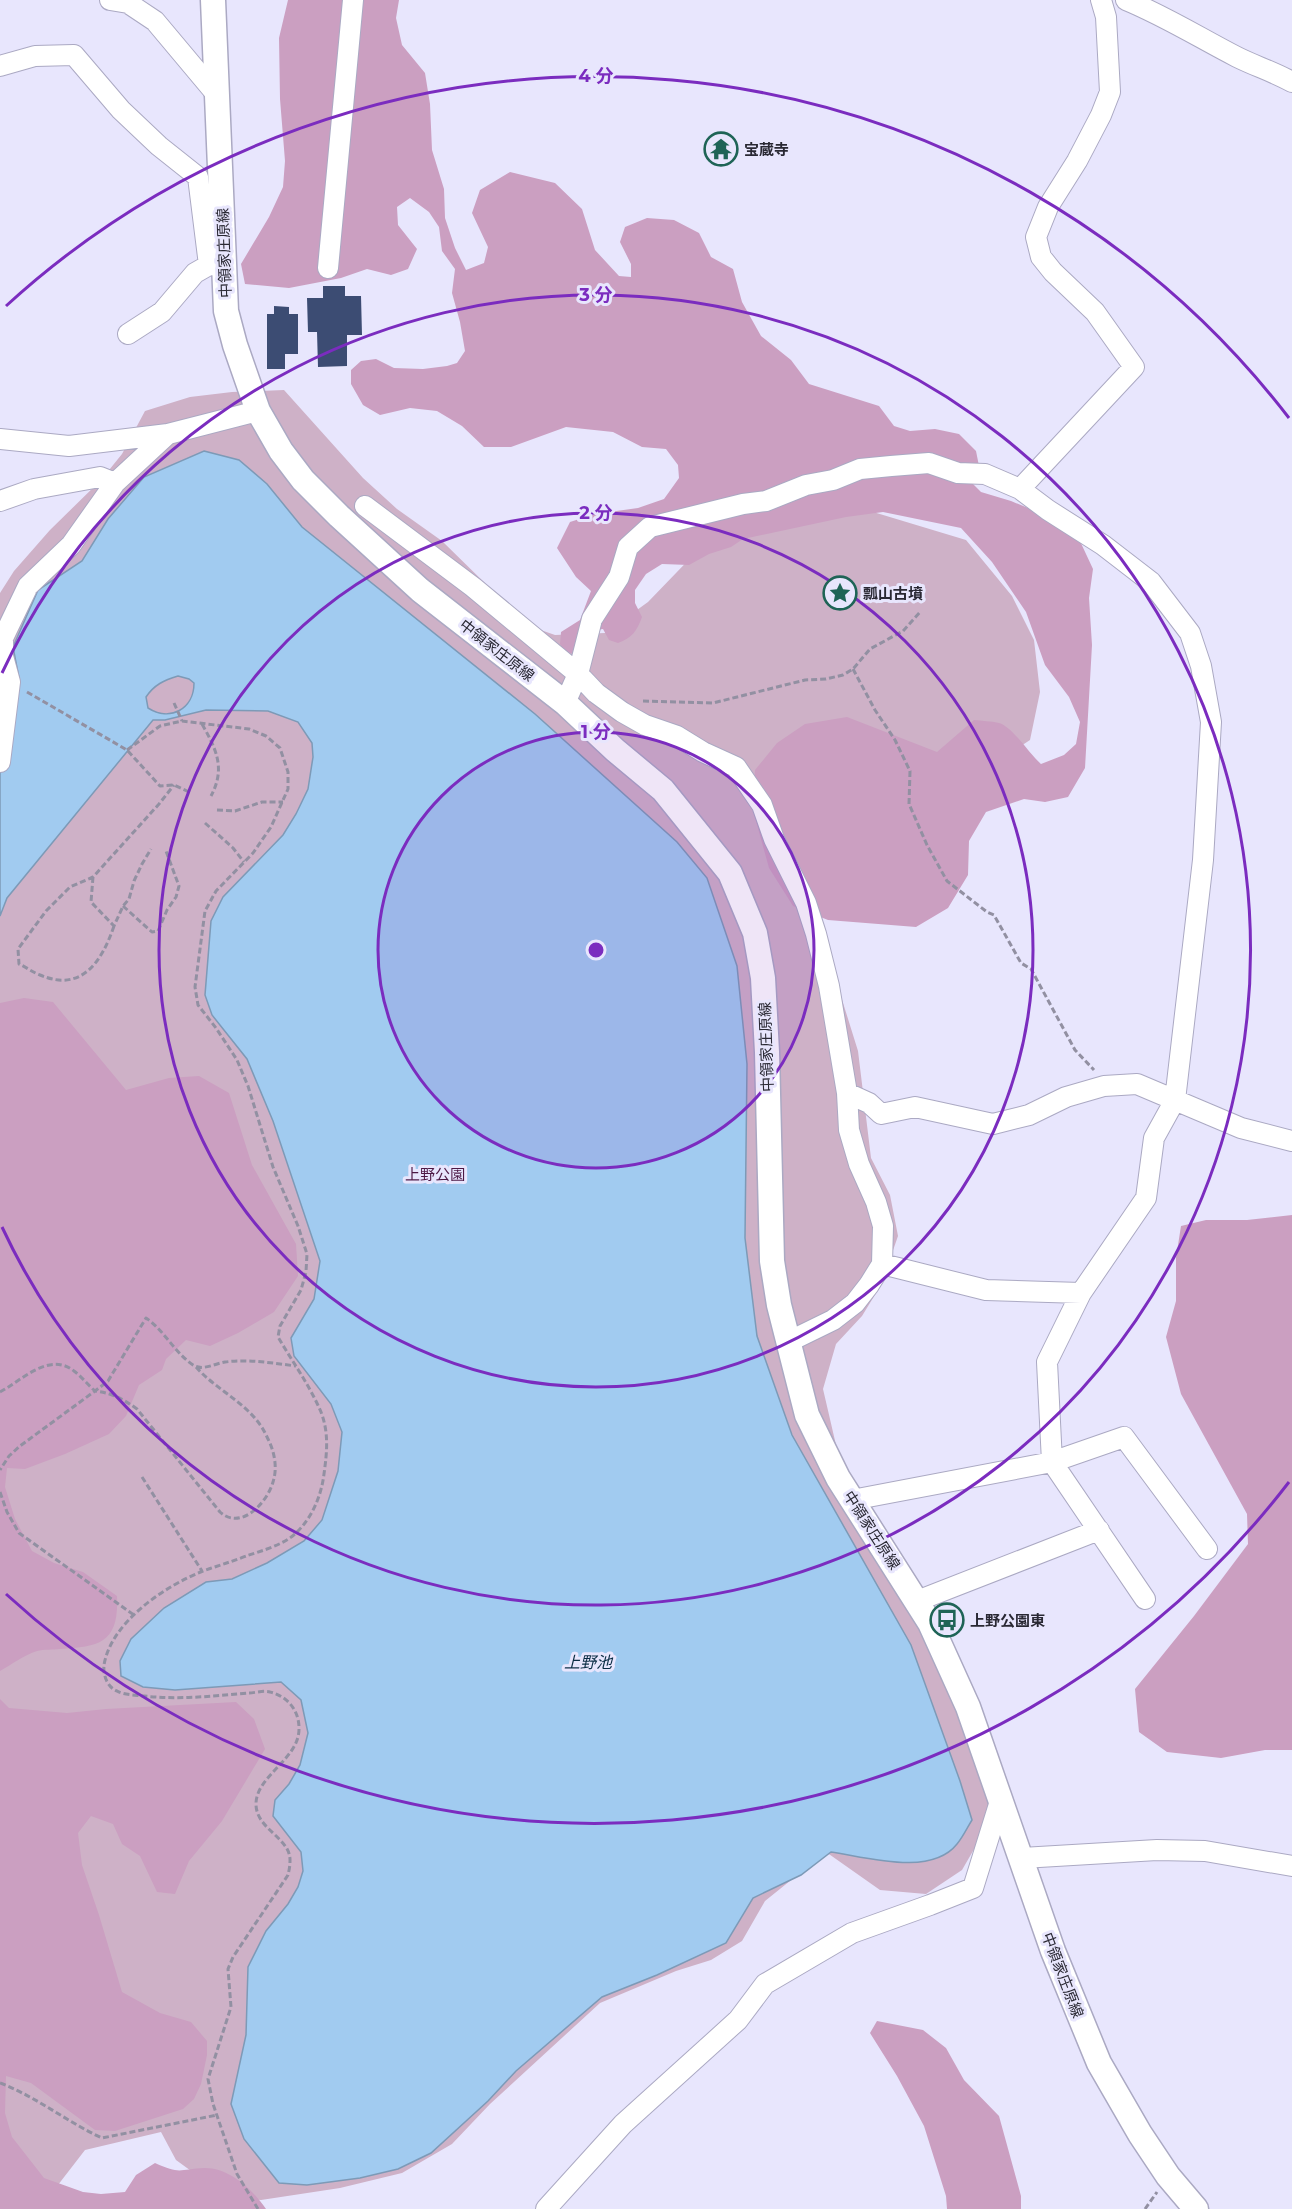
<svg xmlns="http://www.w3.org/2000/svg" width="1292" height="2209" font-family="Montserrat,'Noto Sans JP',sans-serif">
<style>
.green{fill:#ceb1c7}
.forest{fill:#cb9fc1}
.water{fill:#a1cbf0;stroke:#7d9ab7;stroke-width:1.5;fill-rule:evenodd}
.building{fill:#3c4c73}
.lines{fill:none;stroke-linecap:round;stroke-linejoin:round}
.minor-casing{stroke:#aba9c3;stroke-width:22}
.major-casing{stroke:#aba9c3;stroke-width:27}
.path{stroke:#9290a2;stroke-width:3;stroke-dasharray:6 3;stroke-linecap:butt}
.minor{stroke:#fff;stroke-width:20}
.major{stroke:#fff;stroke-width:24}
.ring{fill:none;stroke:#7b2cbf;stroke-width:3}
.labels{text-anchor:middle;dominant-baseline:central;stroke-width:6;stroke-linejoin:round;paint-order:stroke}
.poi-label{font-size:15px;font-weight:bold;fill:#292833;stroke:#e8e6fd;text-anchor:start}
.street-label{font-size:15px;fill:#292833;stroke:#e8e6fd}
.park-label{font-size:15px;fill:#4c1844;stroke:#e8e6fd}
.water-label{font-size:16px;font-style:italic;fill:#0a2c44;stroke:#e8e6fd}
.centre{fill:#7b2cbf;stroke:#e8e6fd;stroke-width:3}
.ring-label{font-size:18px;text-anchor:middle;font-weight:bold;fill:#7b2cbf;stroke:#e8e6fd;stroke-width:6;stroke-linejoin:round;paint-order:stroke}
</style>
<rect width="100%" height="100%" fill="#e8e6fd"/>
<path class="green" d="M284 390 363 478 397 509 442 541 494 592 532 627 555 635 605 633 648 602 704 544 850 505 966 540 1012 596 1034 640 1040 692 1030 740 995 763 774 755 830 961 858 1051 871 1158 890 1195 898 1236 881 1285 862 1316 836 1344 823 1389 836 1445 869 1518 984 1744 992 1818 962 1870 926 1894 880 1890 826 1852 765 1901 742 1941 711 1960 676 1971 600 2003 490 2104 452 2144 402 2173 340 2188 261 2200 227 2197 176 2160 161 2132 85 2150 51 2194 0 2209V593L14 571 50 530 101 480 122 454 145 411 190 397 232 392Z"/>
<path class="forest" d="M288 0H399L396 18 402 45 425 73 430 104 432 150 444 189 445 218 455 248 466 270 484 263 488 247 472 213 480 190 510 172 555 183 582 209 595 250 619 276 631 277V264L620 242 625 227 647 218 674 220 699 233 711 257 733 269 742 302 761 336 791 360 809 384 879 406 894 426 910 431 935 429 959 434 976 451 979 466 973 484 981 492 1011 501 1045 515 1079 539 1093 569 1089 598 1092 645 1085 768 1068 797 1045 802 1024 799 986 812 969 841 968 875 948 908 916 927 828 920 793 906 769 868 753 810 755 770 777 743 805 724 847 717 937 752 974 720C982 721 991 721 999 723 1013 727 1029 754 1041 764L1064 755 1076 744 1080 722 1069 697 1045 665 1026 612 992 562 961 528 883 512 846 517 743 539 731 547 709 554 689 565 662 564 646 574 635 590V603L642 617C637 631 632 638 618 643L609 640 603 629 596 630 577 655 564 651 560 644 561 632 580 620 591 591 576 577 557 548 570 522 595 514 638 508 664 499 679 478 678 465 666 449 642 447 613 432 566 427 511 447H484L462 426 437 411 410 408 380 415 363 405 351 384V370L361 361 376 359 394 368 423 369 447 366 457 363 465 351 460 322 452 293 455 269 442 251 439 227 429 212 410 198 397 207 398 225 417 249 408 269 391 275 367 269 341 278 289 288 245 284 241 264 269 217 283 187 285 161 280 99 279 38Z
M24 998 53 1002 126 1090 169 1078 199 1076 229 1093 252 1165 296 1244 298 1276 274 1312 238 1333 210 1346 186 1340 166 1359 162 1370 139 1385 126 1416 109 1434 65 1454 25 1469 7 1468 5 1487 15 1519 32 1551 54 1563 83 1572 117 1596C119 1642 101 1647 60 1649 53 1650 44 1649 37 1651 24 1655 11 1665 0 1671V1003Z
M1292 1215V1750H1265L1221 1758 1167 1752 1139 1732 1135 1689 1194 1616 1248 1544 1247 1514 1181 1394 1166 1337 1176 1301V1258L1181 1226 1206 1220H1247Z
M0 1699 9 1708 67 1713 106 1709 236 1702 254 1719 265 1749 222 1821 189 1861 175 1894 157 1892 140 1856 122 1844 113 1824 91 1816 78 1833 82 1865 99 1915 122 1992 160 2013 191 2022 207 2041V2055L201 2084 194 2099 183 2109 115 2131 95 2130 31 2083 6 2076 5 2113 12 2137 44 2178 83 2192 101 2194 125 2192 136 2175 155 2163C181 2175 179 2169 205 2168 230 2168 253 2190 266 2209H0Z
M877 2021 923 2030 946 2048 964 2080 999 2116 1021 2196V2209H947L946 2196 924 2126 897 2076 870 2033Z"/>
<path class="water" d="M204 451 239 460 267 484 302 527 535 714 677 842 707 878 737 966 747 1064 745 1238 757 1336 792 1435 911 1645 960 1781 972 1820C967 1828 963 1837 957 1844 931 1877 866 1857 831 1852L801 1875 753 1898 726 1943 657 1975 602 1997 516 2071 488 2101 431 2153 398 2169 360 2178 307 2185 279 2183 244 2139 231 2104 246 2035 248 1967 266 1931 288 1904 298 1887 303 1871 301 1852 273 1816 275 1800 289 1784 300 1765 308 1733 301 1700 281 1682 175 1690 143 1687 121 1676 120 1661 131 1639 164 1608 206 1582 232 1579 267 1563 304 1541 322 1520 338 1471 342 1432 331 1404 294 1356 291 1338 314 1299 320 1261 273 1121 247 1059 212 1015 205 995 211 921 223 897 283 835 296 814 308 789 313 757 312 743 298 722 268 711 206 710 165 720H153L7 898 0 916V738L15 714 19 678 13 647 38 590 82 561 108 519 144 477ZM178 676 189 679 194 683C194 709 170 722 148 708L146 697C154 685 164 680 178 676Z"/>
<path class="building" d="M323 286H345V296H361L362 335H347V366L318 367 317 332H308L307 298H323Z
M274 306 289 307V314H298V354H285V369H267V314H274Z"/>
<g class="lines">
<g class="minor-casing">
<path id="minor" d="M110 0 128 3 155 21 217 95
M1126 0C1165 16 1200 38 1237 57 1255 66 1274 72 1292 82
M0 66 35 56 74 55 121 110 159 146 198 177 209 265 225 266
M328 268 353 0
M128 334 162 312 195 273 209 265
M0 439 69 446 168 434 258 411
M1020 489 1134 367 1095 312 1053 272 1041 257 1036 237 1048 207 1077 161 1101 115 1110 92 1106 17 1101 0
M0 501 34 489 100 477 115 483
M365 506 473 587 578 674 596 693 622 712 645 725 677 736 703 752 736 767 762 805 774 839 806 903 816 934 829 986 847 1093 849 1130 859 1164 876 1202 883 1226 882 1264 869 1285 855 1303 833 1320 788 1342
M565 703 578 674 592 619 619 577 628 547 650 527 743 504 766 501 806 485 833 480 860 469 891 466 929 463 958 473 985 474 1020 489 1048 510 1103 545 1151 582 1190 633 1201 666 1211 722 1203 860 1175 1100 1154 1138 1146 1198 1081 1293 1047 1362 1052 1462 1145 1599
M0 762 10 682 3 656V638L28 586 71 545 115 483 168 434
M847 1093 869 1103 881 1114 915 1107 993 1124 1029 1115 1066 1097 1104 1086 1137 1084 1241 1128 1292 1141
M882 1264 986 1290 1081 1293
M852 1500 1052 1462 1124 1437 1207 1549
M917 1601 1099 1530
M1022 1858 1157 1850 1205 1851 1292 1866
M546 2209 623 2124 738 2020 765 1984 852 1933 930 1905 973 1888 1001 1798"/>
</g>
<g class="major-casing">
<path id="major" d="M213 0 226 311 235 345 258 411 281 451 303 480 339 516 420 590 565 703 615 750 663 790 730 873 755 933 763 978 767 1052 772 1261 779 1305 807 1415 838 1478 930 1623 968 1707 1053 1951 1099 2063 1140 2134 1168 2176 1196 2209"/>
</g>
<path class="path" d="M853 669 875 710 895 740 910 771 909 804 927 845 947 881 987 912 994 915 1021 963 1031 969 1075 1050 1094 1070
M27 692 127 750 160 786 174 785 189 792
M643 701 713 703 805 680 826 679 843 675 853 669 870 649 903 631 921 611
M174 703 182 721
M202 724C216 749 226 768 211 796
M127 750 160 726 182 721 249 729 266 736 280 748 288 772V789L271 827 253 853 216 891 205 911 195 987 198 1005 216 1028 237 1060 248 1086 273 1167 298 1226 307 1254 306 1272 301 1290 280 1326 278 1337C292 1361 310 1386 321 1412 329 1433 327 1452 324 1474 321 1497 312 1518 295 1534 283 1545 261 1551 246 1556 231 1562 217 1566 203 1571 165 1586 111 1622 104 1665 103 1675 107 1687 117 1691 124 1695 136 1695 144 1696 179 1700 213 1696 248 1693 255 1693 264 1690 270 1692 287 1696 299 1710 299 1728 300 1759 255 1776 256 1805 257 1830 291 1838 290 1861 290 1866 289 1871 288 1875L233 1957 228 1969 231 2007 208 2079 213 2104 237 2174 258 2209
M217 810 235 811 262 802H283
M205 823 233 848 244 862
M93 877 91 902 114 926 123 906 129 899 134 881 142 864 151 849
M123 906 152 932 158 931 167 910 176 897 179 886 166 851
M114 926C102 961 82 993 40 975 32 972 26 967 19 964L18 949 46 911 70 887 93 877 159 804 174 785
M196 1367C218 1392 253 1405 267 1437 274 1450 278 1467 273 1482 267 1503 241 1531 220 1512L137 1409C123 1399 112 1393 95 1391L108 1381 146 1318C164 1330 174 1352 193 1365 202 1371 214 1364 225 1362 249 1359 272 1363 296 1366
M0 1392C21 1381 49 1351 74 1371 82 1377 88 1385 95 1391L20 1446 9 1456 0 1470
M142 1477 202 1571
M0 1492 7 1512 19 1533 134 1615
M0 2083C37 2097 67 2122 102 2138L217 2115
M1145 2209 1157 2192"/>
<use href="#minor" class="minor"/>
<use href="#major" class="major"/>
</g>
<circle cx="596" cy="950" r="218" fill="#7b2cbf" fill-opacity=".12"/>
<g class="ring">
<circle cx="596" cy="950" r="218"/>
<circle cx="596" cy="950" r="437"/>
<path d="M2 673A655 655 0 1 1 2 1227"/>
<path d="M1289 1482A874 874 0 0 1 6 1594M6 306A874 874 0 0 1 1289 418"/>
</g>
<defs>
<g id="temple-ring" transform="scale(1.725)"><circle r="9.5" fill="#e8e6fd" stroke="#1f6456" stroke-width="1.5"/><path d="M0-6L5-2H3V0L6.5 2.5H4V6H1.5V3h-3V6H-4V2.5H-6.5L-3 0V-2H-5Z" fill="#1f6456"/></g>
<g id="sight-ring" transform="scale(1.725)"><circle r="9.5" fill="#e8e6fd" stroke="#1f6456" stroke-width="1.5"/><path d="M0-6L1.8-2.2L6-1.7L2.9 1.2L3.7 5.4L0 3.3L-3.7 5.4L-2.9 1.2L-6-1.7L-1.8-2.2Z" fill="#1f6456"/></g>
<g id="bus-ring" transform="scale(1.725)"><circle r="9.5" fill="#e8e6fd" stroke="#1f6456" stroke-width="1.5"/><path d="M-5-6H5V4H4V6H2V4H-2V6H-4V4H-5ZM-3.5-4V0h7V-4ZM-3.5 1.2v1.5H-2V1.2ZM2 1.2v1.5H3.5V1.2Z" fill="#1f6456"/></g>
</defs>
<g fill-rule="evenodd">
<use href="#temple-ring" x="721" y="149"/>
<use href="#sight-ring" x="840" y="593"/>
<use href="#bus-ring" x="947" y="1620"/>
</g>
<g class="labels">
<g class="poi-label">
<text x="744" y="149">宝蔵寺</text>
<text x="863" y="593">瓢山古墳</text>
<text x="970" y="1620">上野公園東</text>
</g>
<g class="street-label">
<text transform="translate(224 253) rotate(-92)">中領家庄原線</text>
<text transform="translate(497 650) rotate(38)">中領家庄原線</text>
<text transform="translate(766 1047) rotate(-92)">中領家庄原線</text>
<text transform="translate(872 1530) rotate(57)">中領家庄原線</text>
<text transform="translate(1063 1975) rotate(69)">中領家庄原線</text>
</g>
<g class="park-label">
<text x="435" y="1174">上野公園</text>
</g>
<g class="water-label">
<text x="588" y="1662">上野池</text>
</g>
</g>
<circle cx="596" cy="950" r="9" class="centre"/>
<g class="ring-label">
<text x="596" y="82">4 分</text>
<text x="596" y="301">3 分</text>
<text x="596" y="519">2 分</text>
<text x="596" y="738">1 分</text>
</g>
</svg>
